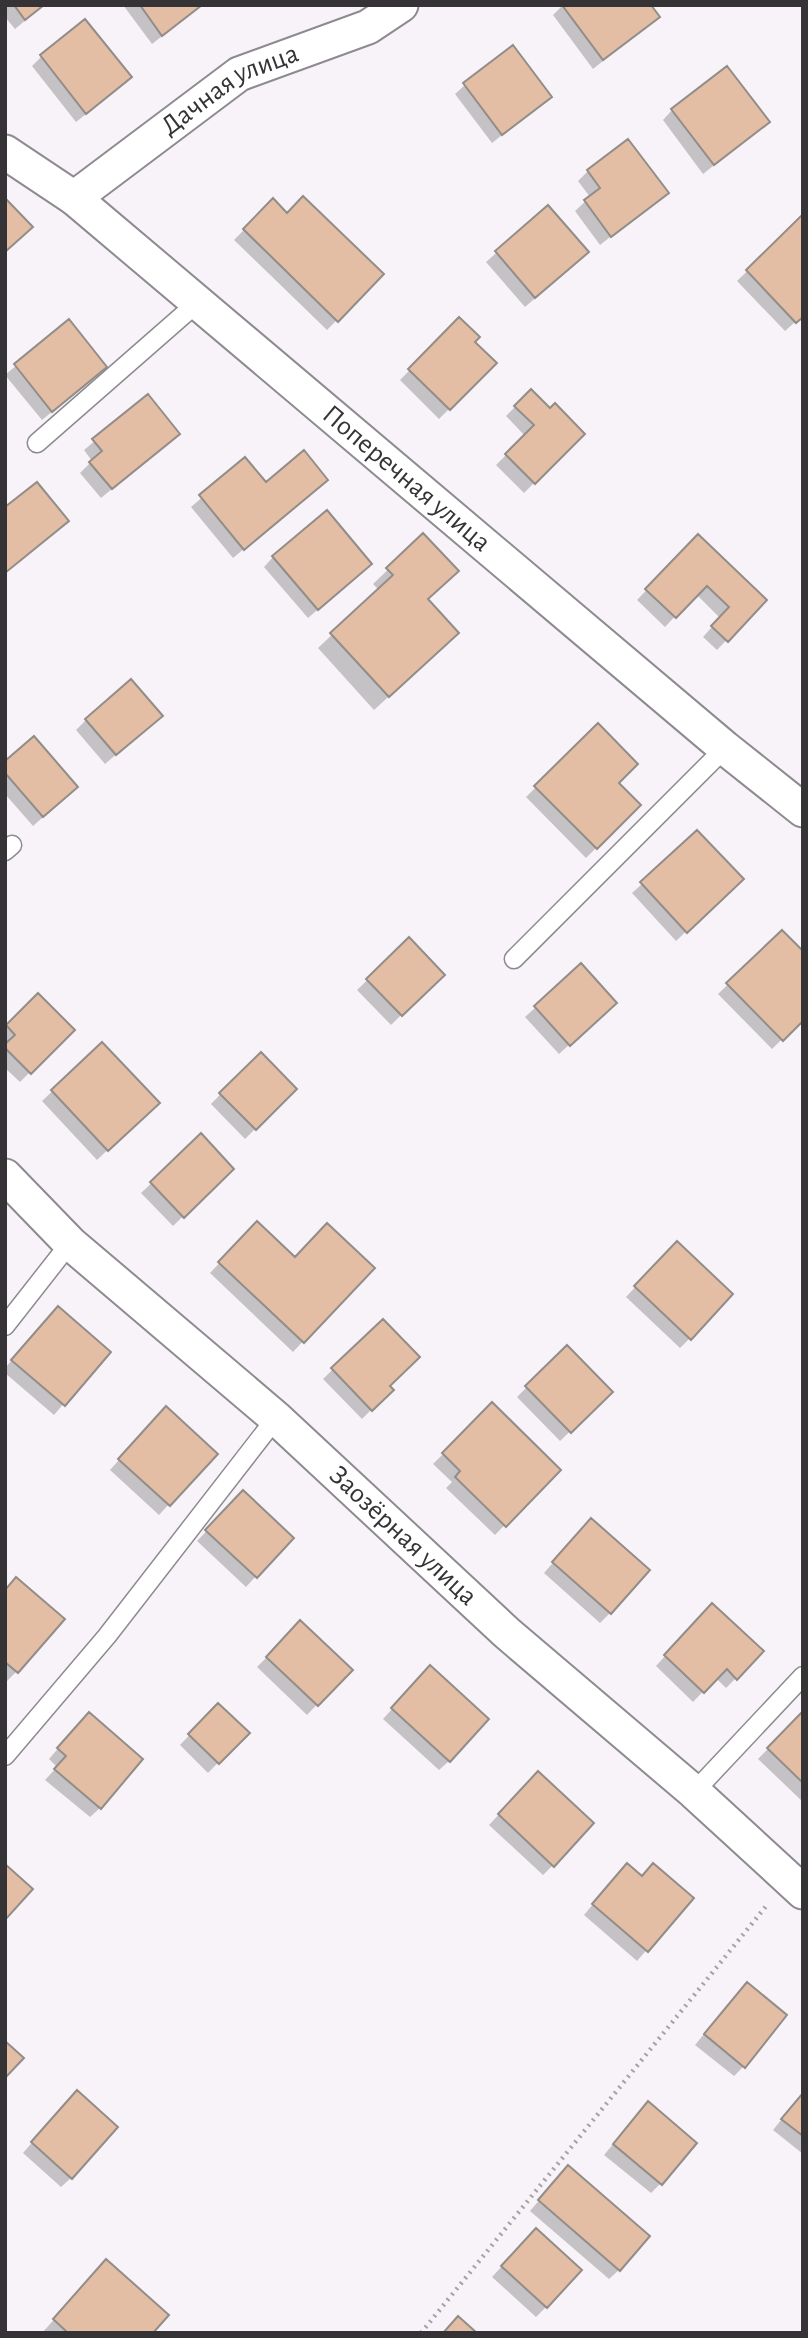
<svg xmlns="http://www.w3.org/2000/svg" width="808" height="2338" font-family="'Alegreya Sans',sans-serif">
<style>
.shadow{fill:#0003}
.building{fill:#e3bda4;stroke:#928d89;stroke-width:2}
.lines{fill:none;stroke-linecap:round;stroke-linejoin:round}
.service-casing{stroke:#8e8b90;stroke-width:21}
.minor-casing{stroke:#8e8b90;stroke-width:37}
.path{stroke:#a5a1a5;stroke-width:4.5;stroke-dasharray:2 5;stroke-linecap:butt}
.service{stroke:#fff;stroke-width:18}
.minor{stroke:#fff;stroke-width:33}
.labels{text-anchor:middle;dominant-baseline:central;stroke-width:5;stroke-linejoin:round;paint-order:stroke}
.street-label{font-size:28px;fill:#353335;stroke:#fff}
</style>
<rect width="100%" height="100%" fill="#f7f3f8"/>
<path class="shadow" d="M5 5H44L15 29 5 17Z
M123 5H202L152 44Z
M563 5 658 17 593 69 553 15Z
M41 57 120 87 76 122 32 66Z
M465 85 550 97 492 143 455 94Z
M672 110 768 122 703 174 663 120Z
M588 171 666 193 600 245 575 211 590 197 578 181Z
M273 200 287 215 382 274 327 330 234 240Z
M548 207 577 262 525 307 486 262Z
M802 218 803 315 785 331 737 281Z
M459 320 473 342 495 363 439 419 400 380Z
M68 322 95 376 42 420 5 375Z
M531 391 550 410 583 434 524 493 496 465 525 436 506 416Z
M147 397 168 443 101 498 80 473 92 461 84 450Z
M245 460 266 484 316 489 233 558 191 507Z
M423 536 426 599 443 647 374 710 318 648 379 590 373 584Z
M698 536 765 600 717 650 703 637 720 618 696 594 665 627 637 600Z
M273 557 360 573 308 618 264 567Z
M86 720 151 725 105 764 76 730Z
M598 726 617 783 639 805 586 858 526 797Z
M5 763 66 797 33 826 5 794Z
M642 884 731 889 676 941 632 893Z
M782 932 803 1019 772 1049 718 994Z
M409 940 442 975 391 1025 357 990Z
M581 966 605 1012 559 1054 525 1017Z
M38 996 72 1030 20 1082 5 1068V1029Z
M102 1044 157 1103 97 1160 42 1101Z
M260 1054 295 1089 245 1139 211 1104Z
M201 1136 232 1169 173 1226 141 1193Z
M257 1223 295 1259 372 1268 293 1352 210 1273Z
M667 1253 690 1338 680 1348 626 1297Z
M48 1318 108 1352 54 1415 5 1373V1368Z
M382 1321 387 1386 391 1390 362 1419 323 1379Z
M567 1347 611 1392 560 1441 517 1397Z
M492 1405 558 1470 495 1535 446 1488 452 1482 433 1464Z
M156 1418 215 1454 159 1515 110 1470Z
M243 1493 292 1538 246 1587 197 1541Z
M581 1531 610 1613 600 1623 544 1573Z
M5 1591 17 1671 7 1681 5 1680Z
M702 1615 736 1678 726 1688 716 1678 693 1702 656 1666Z
M301 1623 350 1670 307 1715 257 1667Z
M421 1677 449 1761 439 1770 383 1719Z
M218 1705 247 1733 208 1773 180 1745Z
M803 1713V1802L758 1759Z
M79 1724 100 1808 90 1817 45 1780 57 1767 49 1759Z
M528 1783 553 1865 543 1875 489 1825Z
M617 1875 642 1878 692 1898 637 1961 584 1915Z
M737 1994 743 2067 734 2076 695 2045Z
M803 2093V2154L773 2130Z
M67 2102 71 2178 61 2187 23 2153Z
M639 2113 661 2183 651 2193 604 2155Z
M559 2177 619 2270 609 2279 530 2211Z
M526 2240 546 2307 536 2317 492 2277Z
M93 2276 151 2333H42Z"/>
<path class="building" d="M14 5H44L25 20Z
M140 5H202L162 36Z
M562 5H651L660 17 603 60Z
M85 19 132 77 86 114 40 55Z
M513 45 552 97 502 135 463 83Z
M727 66 770 122 714 165 671 109Z
M628 139 669 193 611 237 584 200 600 188 587 170Z
M303 196 384 274 338 322 243 229 273 198 287 213Z
M5 198 33 227 5 252Z
M548 205 589 252 535 298 495 251Z
M802 215 803 317 796 323 746 270Z
M459 317 480 337 475 342 497 363 450 410 408 369Z
M69 319 107 367 52 412 14 364Z
M531 389 550 408 555 403 585 434 535 484 505 454 534 425 514 406Z
M148 394 180 434 112 489 89 462 102 451 92 439Z
M304 450 328 480 244 550 199 495 245 457 266 482Z
M37 482 69 521 5 573V507Z
M327 510 372 564 318 610 272 556Z
M423 533 459 571 428 599 459 633 389 697 330 633 393 575 386 568Z
M698 534 767 600 728 642 711 626 729 607 707 586 676 618 645 589Z
M131 679 163 716 116 755 85 719Z
M598 723 638 764 619 783 641 805 597 849 534 786Z
M34 736 78 787 43 817 5 773V761Z
M697 830 744 879 687 933 640 882Z
M782 930 803 951V1021L783 1041 726 983Z
M409 937 445 975 402 1016 366 979Z
M581 963 617 1003 570 1046 534 1006Z
M38 993 75 1030 31 1074 5 1048V1044L15 1035 6 1025Z
M102 1042 160 1103 108 1151 51 1090Z
M261 1052 297 1089 256 1130 219 1093Z
M201 1133 234 1169 184 1218 150 1182Z
M257 1221 295 1257 327 1223 375 1268 304 1343 218 1262Z
M677 1241 733 1294 691 1340 634 1286Z
M58 1306 111 1352 65 1406 11 1360Z
M383 1319 420 1357 390 1386 394 1390 372 1411 331 1368Z
M567 1345 613 1392 571 1433 525 1386Z
M492 1402 561 1470 506 1527 455 1477 460 1471 442 1453Z
M166 1406 218 1454 170 1506 118 1459Z
M243 1490 294 1538 257 1578 205 1530Z
M591 1518 650 1570 611 1614 552 1562Z
M16 1577 65 1619 18 1673 5 1662V1590Z
M712 1603 764 1651 737 1680 727 1669 704 1693 664 1655Z
M300 1620 353 1670 318 1706 266 1657Z
M430 1665 489 1719 450 1762 391 1708Z
M218 1703 250 1733 219 1764 188 1734Z
M803 1711V1783L767 1748Z
M89 1712 143 1759 101 1809 54 1769 66 1756 57 1748Z
M538 1771 594 1823 554 1867 498 1814Z
M627 1863 642 1876 653 1863 694 1898 648 1952 592 1904Z
M5 1864 33 1889 5 1920Z
M747 1982 787 2015 745 2068 704 2034Z
M5 2041 24 2058 5 2078Z
M77 2090 118 2127 72 2179 31 2142Z
M803 2093V2136L781 2119Z
M648 2101 697 2143 662 2185 613 2144Z
M568 2165 650 2236 620 2271 538 2200Z
M536 2228 582 2270 547 2308 501 2266Z
M106 2259 169 2315 153 2333H68L53 2319Z
M458 2316 477 2333H443Z"/>
<g class="lines">
<g class="service-casing">
<path id="service" d="M37 443 197 303
M5 851 12 845
M514 959 725 748
M5 1326 70 1243
M5 1756 107 1636 276 1418
M694 1792 803 1676"/>
</g>
<g class="minor-casing">
<g id="minor">
<path id="s1" d="M5 152 74 198 725 748 803 810"/>
<path id="s2" d="M74 198 239 74 368 27 401 5"/>
<path id="s3" d="M5 1176 70 1243 276 1418 507 1633 694 1792 803 1892"/>
</g>
</g>
<path class="path" d="M421 2333 767 1905"/>
<use href="#service" class="service"/>
<use href="#minor" class="minor"/>
</g>
<g class="labels">
<g class="street-label">
<text stroke="none"><textPath href="#s2" startOffset="191">Дачная улица</textPath></text>
<text stroke="none"><textPath href="#s1" startOffset="518">Поперечная улица</textPath></text>
<text stroke="none"><textPath href="#s3" startOffset="537">Заозёрная улица</textPath></text>
</g>
</g>
<rect width="808" height="2338" fill="none" stroke="#353335" stroke-width="14"/>
</svg>
